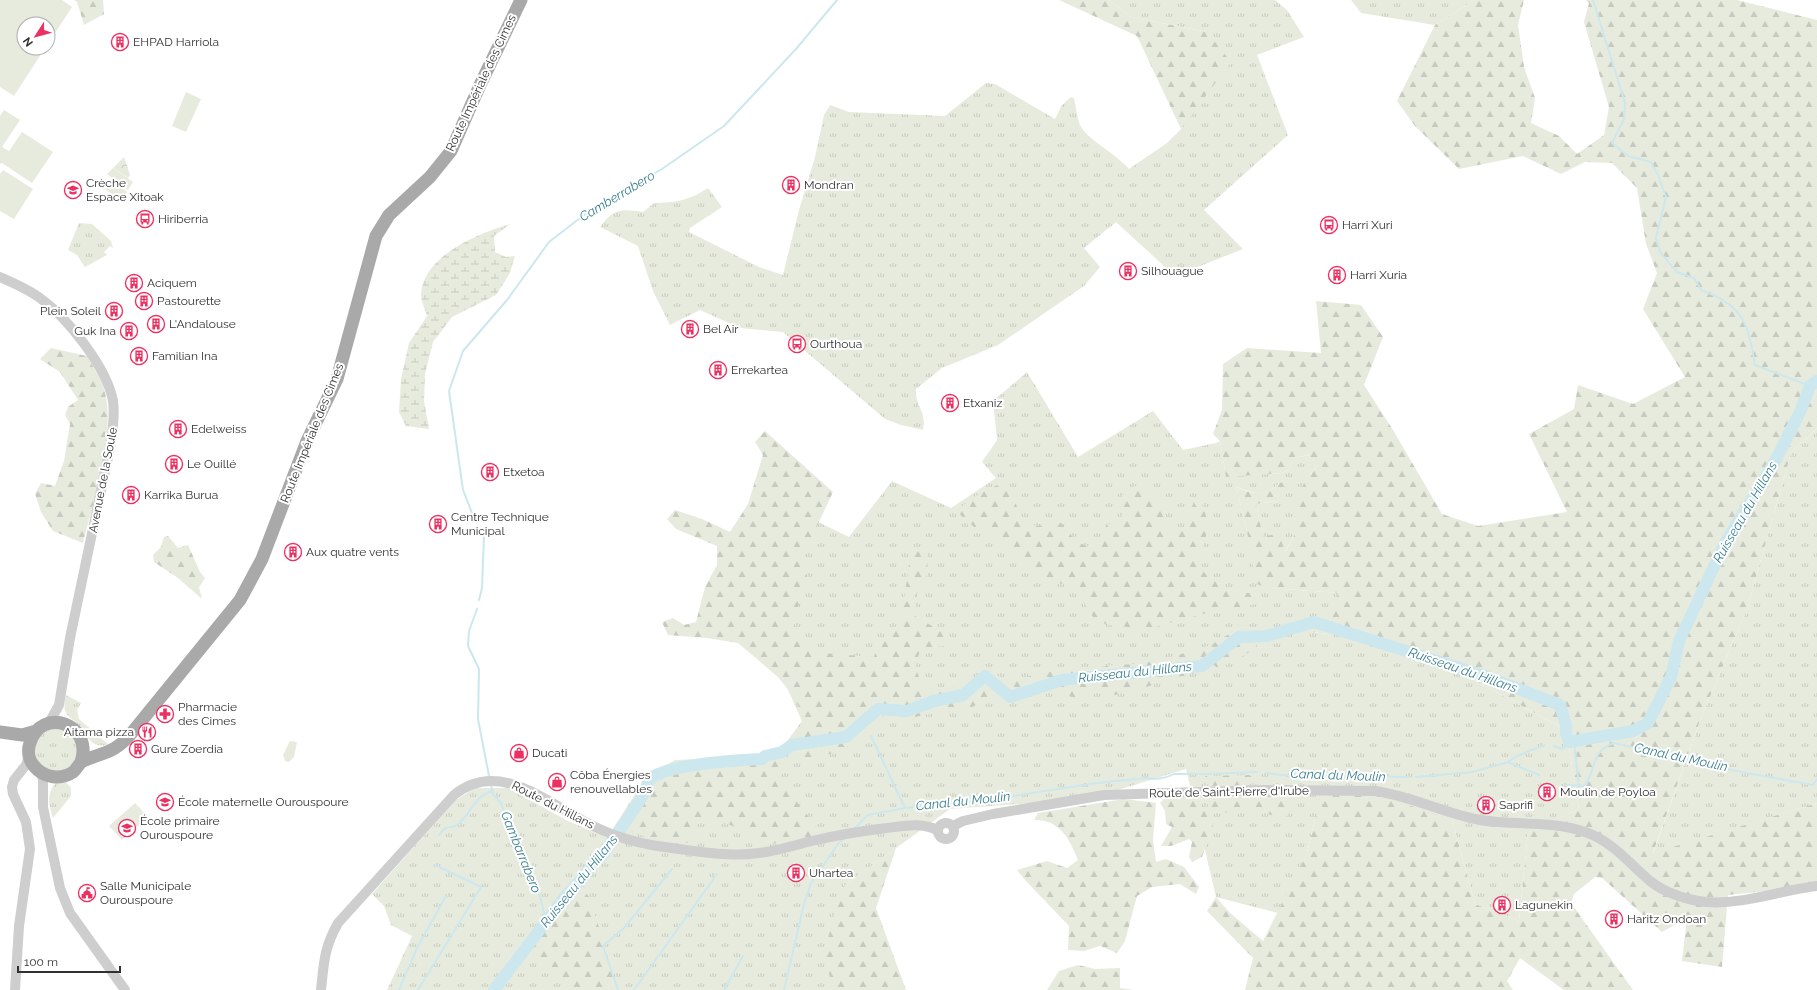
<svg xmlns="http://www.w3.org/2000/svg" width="1817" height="990" font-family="Raleway,sans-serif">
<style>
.grass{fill:url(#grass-tufts)}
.forest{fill:url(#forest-firs)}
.wetland{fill:url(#wetland-marsh)}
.park{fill:url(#park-crowns)}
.garden{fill:#e7ebdd}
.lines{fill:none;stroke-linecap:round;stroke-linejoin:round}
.stream{stroke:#cce7ee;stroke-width:2}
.river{stroke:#cce7ee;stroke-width:12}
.minor{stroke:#cecece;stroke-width:10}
.major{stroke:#a9a9a9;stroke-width:13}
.labels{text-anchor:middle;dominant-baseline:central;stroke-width:4;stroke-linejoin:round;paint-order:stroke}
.poi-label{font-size:12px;fill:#313131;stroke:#fff;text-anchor:start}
.street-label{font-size:12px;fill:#313131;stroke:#fff}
.water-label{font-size:13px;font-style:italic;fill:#397f91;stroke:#fff}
</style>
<defs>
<pattern id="grass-tufts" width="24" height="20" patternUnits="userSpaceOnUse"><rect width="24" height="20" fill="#e7ebdd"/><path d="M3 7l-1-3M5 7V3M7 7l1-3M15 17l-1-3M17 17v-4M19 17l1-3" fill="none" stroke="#c7cabe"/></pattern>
<pattern id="forest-firs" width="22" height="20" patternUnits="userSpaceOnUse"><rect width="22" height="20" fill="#e7ebdd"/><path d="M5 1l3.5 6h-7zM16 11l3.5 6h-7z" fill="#c7cabe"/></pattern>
<pattern id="wetland-marsh" width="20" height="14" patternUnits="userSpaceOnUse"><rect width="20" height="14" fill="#e7ebdd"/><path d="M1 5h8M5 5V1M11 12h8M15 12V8" fill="none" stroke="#c7cabe"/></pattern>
<pattern id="park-crowns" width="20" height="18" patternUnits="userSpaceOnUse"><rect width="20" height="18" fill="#e7ebdd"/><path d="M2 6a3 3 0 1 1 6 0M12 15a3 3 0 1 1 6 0" fill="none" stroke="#c7cabe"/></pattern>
</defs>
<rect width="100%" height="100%" fill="#fff"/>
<path class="grass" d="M1109 0H1275L1287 10 1304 37 1257 55 1288 135 1204 210 1243 249 1175 276 1116 222 1084 248 1100 267 1084 286 998 345 942 368 916 389C915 408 927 410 923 430L901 425 885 419 783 332 740 328 700 310 670 325 653 291 638 246 600 227C614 208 621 209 643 212L654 203C675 203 690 200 708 188L722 207 690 228 689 232 759 267 783 275 799 210 815 157 824 115 830 105 849 112 945 116 986 83 995 84 1055 119 1062 105 1071 97 1074 98C1076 107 1077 117 1080 125 1086 139 1118 155 1129 169L1167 143 1181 129 1207 32 1131 17Z
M1351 0H1475L1435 25 1361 13Z
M79 223 92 224 111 241 113 248 110 246 104 252 107 255 85 267 77 255 68 250Z
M1027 372 1078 457 1153 411 1183 450 1216 443 1220 441 1226 476 1282 473 1289 470 1293 458 1310 455 1316 468 1308 476 1294 520V536L1284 553 1263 538 1256 504 1276 501 1283 480C1263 499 1259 494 1236 487L1247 531 1270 588 1341 593 1311 632 1367 638 1433 658 1566 730 1579 809 1528 833 1519 921 1475 904 1452 820 1315 819 1307 853 1278 913 1216 897 1186 769 1089 799 950 809 841 888 832 990H387L412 936 391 925 384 906 372 894 456 800 475 788H508L568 821 607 838 646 777 675 760 765 756 785 744 802 721 779 670 736 634 814 520 849 537 892 481 951 508 996 478 982 462 997 440 993 401Z
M1817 428V803L1653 854 1701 718 1747 609 1791 453Z
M66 695 81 703 77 710 79 719 109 745C92 748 89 739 80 727 69 714 61 717 66 695Z
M58 727 75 737C79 758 79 758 63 772L40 767 33 750 40 733Z
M66 782 71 788V796L53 818C49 807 46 792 56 783Z"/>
<path class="forest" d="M74 0H103L104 14 84 25 77 2Z
M1059 0H1109L1131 17 1207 32 1231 62 1181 129 1137 36Z
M1475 0H1524L1518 25 1524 67 1535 98 1531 123 1559 136 1577 154 1604 135 1609 107 1584 22 1589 3 1586 0H1737L1817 20V428L1791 453 1747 609 1701 718 1653 853 1817 803V886L1728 895 1722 967 1682 961 1687 918 1662 932 1602 878 1595 877 1574 894 1571 903 1633 990H1564L1520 958 1507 981 1513 990H1245L1253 958 1207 911 1216 897 1229 912 1263 941 1307 853 1315 819 1328 795H1379L1452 820 1475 904 1519 921 1528 832 1579 809 1566 730 1433 658 1367 638 1311 632 1340 593 1270 588 1256 584 1247 531 1236 487C1249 492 1262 498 1275 487 1280 484 1282 480 1288 478L1287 488 1276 501 1256 504 1263 537 1279 533 1285 552 1294 536V520L1301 490 1308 476 1316 468 1309 455 1293 458 1289 470 1282 473 1226 477 1220 441 1213 434 1222 410 1223 364 1247 348 1321 353 1316 301 1361 305 1383 337 1364 385 1393 430 1442 514 1478 526 1567 512 1529 434 1574 409 1578 385 1633 404 1685 377 1643 309 1657 273 1646 244 1637 188 1612 163 1585 162 1561 174 1523 156 1459 169 1415 126 1397 101 1435 25Z
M51 348 87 356C92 365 98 374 102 383 119 427 94 497 83 543L53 531 41 512 35 494 41 483 55 486 64 461 70 424 65 415 68 407 78 400 60 372 40 359Z
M765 431 833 492 805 552 807 586 805 595 795 611 794 625 810 652 874 657 877 646 895 630 904 600 909 564 919 549 928 551 927 575 917 593 915 616 944 633 949 640 945 646 929 647 919 654 915 666 923 688 933 695 973 679 982 670 988 671 1005 679H1021L1042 672H1068L1113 665 1140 664 1175 656 1211 645 1234 631 1252 632 1257 647 1243 656 1218 669 1212 663 1184 676 1165 677 1153 685 1115 695 1093 685 1078 698 1044 690 1023 701 989 699 972 707 946 710 911 718 895 713 881 717 869 732 857 738 841 752 805 758 790 757 803 721 797 701 778 677 738 643 707 638 668 635 662 622 673 618 684 625 696 622 705 587 717 565V546L676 529 667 519 675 510 702 519 730 532 748 504 763 455 755 442Z
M1005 481 1024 522 1037 526 1061 523 1076 541 1093 549 1097 544 1106 526 1122 517V496L1135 486 1154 492 1164 509 1162 527H1186L1194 501 1202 503 1209 526 1197 567 1227 590 1256 594V604L1202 614 1148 629 1107 625 1093 617 1084 603 1080 592 1063 584 1047 580 1008 552 990 528 974 527 956 511 974 497Z
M168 536 178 548 188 545 200 572 205 578 199 587 202 599 178 578 154 562 153 555 161 547 164 537Z
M782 752 785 757 779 776 780 787 790 793 816 826 815 837 765 845C746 831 730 823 707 818L698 823 694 834 687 843C663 841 642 838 621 827L656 776 709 763 752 759Z
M1249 775 1254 777C1243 792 1222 789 1206 784L1205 776Z
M1186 795 1200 799 1202 807 1214 822 1202 857 1192 862 1189 857 1192 842 1189 839 1171 846H1161L1172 827 1166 824 1165 811 1160 803 1164 799Z
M1245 795H1286L1300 800 1295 808 1285 817 1271 815 1258 809C1241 814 1225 813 1207 811L1209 797Z
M1124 799 1156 803 1153 840 1156 862 1166 859 1184 867 1199 887 1196 894 1180 884 1152 887 1137 896 1125 941 1117 953 1100 946 1084 951 1068 950 1069 926 1025 880 1017 870 1047 861 1067 868 1078 860C1070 839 1059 819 1034 820L1038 813Z
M896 848 876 908 906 990H832L825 950 841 888Z
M577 883 590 898 618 990H577L550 968 528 946 564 898Z
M1078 965 1095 969 1120 968V988L1134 990H1047L1059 971Z"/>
<path class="wetland" d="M510 224 494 236 495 252 506 257 515 256 510 273 496 295 452 317 433 342 425 374 424 401 429 429 406 426 399 412 401 379 409 343 427 316C425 309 421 301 421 295 422 256 479 233 510 224Z"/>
<path class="park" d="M124 157 130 175 128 178 113 168Z"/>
<path class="garden" d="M0 0H62L72 7 48 44V24H24V48H45L14 96 0 87Z
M186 92 201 99 186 132 172 126Z
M4 110 20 120 2 147 9 151 22 132 53 152 32 183 2 163 0 164V116Z
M113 168 133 182 128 190 107 174Z
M3 170 33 189 14 219 0 211V174Z
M112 180 127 192 121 201 105 189Z
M290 741 297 742 294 757 289 762 285 761 283 755Z
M135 803 148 817 122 840 109 826Z"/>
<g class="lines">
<path class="stream" d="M1593 0 1625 103 1624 119 1612 143 1628 156 1651 162 1658 175 1666 197 1656 238 1660 252 1677 272 1694 278 1701 290C1744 305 1748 324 1755 365L1810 386
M474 518 463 490 449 391 463 351 507 300 549 242 593 208 662 169 724 126 796 49 837 0
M479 600 482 588 484 536 481 529
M477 609 469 631 468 646 479 669 478 719 489 776
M871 736 905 808
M1574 741 1579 787
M1554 746 1563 749 1569 742
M1508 762 1517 756 1544 745
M1266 773 1281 775 1410 777
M1416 777 1472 772 1508 762 1539 775
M491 785 493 794 501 803 533 884 539 892 546 921
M1566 785 1584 786C1597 770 1590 751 1614 743L1736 771 1813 785 1817 779
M855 828 868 815 905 808 987 800 1097 783 1147 778C1155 780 1167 778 1174 774H1205L1257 772
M439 835C441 833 443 829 446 828 449 826 454 828 457 825 471 814 474 796 492 791
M399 990 418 946 446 896
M418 990 481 887 435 865
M618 990 603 946 624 928 672 869
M634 990 717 874
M724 990 743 956
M784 990 804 904 811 883 838 844 845 838"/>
<path class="river" d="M494 990 564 898 582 879 595 860 603 855C615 834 632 815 644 793 646 789 647 783 650 779 666 764 740 760 762 759L765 756 782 752 792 745 846 737 878 709 907 711 934 701 963 695 985 676 1010 697 1062 680 1202 666 1239 637 1267 636 1314 622 1488 677 1560 705 1566 725V734L1569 742 1633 731 1648 723 1671 677 1679 641 1725 543 1775 461 1800 412 1810 386 1817 381"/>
<path class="minor" d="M0 277C14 283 28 289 40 298 68 318 107 368 113 401 115 415 113 429 111 443L70 638 59 705 49 723
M41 772 43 780V807L60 888 70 913 125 990
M938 831a8 8 0 1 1 16 0a8 8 0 1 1-16 0Z
M953 826 963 821 993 814 1104 795 1263 790 1375 791C1411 796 1444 813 1480 820 1515 826 1551 820 1585 832 1612 841 1629 863 1650 881 1665 893 1687 900 1706 902 1743 905 1781 890 1817 886
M15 990 19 926 30 849 26 822 13 794 12 787 14 780 26 765 29 756
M321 990C324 962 324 948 338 923L454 795C500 757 551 806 593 826 617 838 646 845 672 848 700 852 731 857 759 853 777 851 795 845 812 841 837 835 862 831 887 828 904 826 922 822 937 830"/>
<path class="major" d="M0 732 22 735 36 731
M81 762C94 723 41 706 30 743 27 751 29 760 34 766 43 777 60 781 73 772 77 769 79 763 83 761 104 752 114 753 130 735L240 600 262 559 307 441 337 379 376 236 389 215 430 177 451 151 480 85 521 0"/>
</g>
<defs>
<g id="building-ring" transform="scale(0.9)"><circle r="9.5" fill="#fff" stroke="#ec3061" stroke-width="1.5"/><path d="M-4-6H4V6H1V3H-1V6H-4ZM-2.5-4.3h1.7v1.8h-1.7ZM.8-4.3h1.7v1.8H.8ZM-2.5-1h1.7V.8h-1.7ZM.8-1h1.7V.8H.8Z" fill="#ec3061"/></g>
<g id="school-ring" transform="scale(0.9)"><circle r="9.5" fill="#fff" stroke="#ec3061" stroke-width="1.5"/><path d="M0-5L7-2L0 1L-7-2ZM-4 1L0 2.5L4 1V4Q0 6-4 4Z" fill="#ec3061"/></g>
<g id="bus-ring" transform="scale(0.9)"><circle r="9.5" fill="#fff" stroke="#ec3061" stroke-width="1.5"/><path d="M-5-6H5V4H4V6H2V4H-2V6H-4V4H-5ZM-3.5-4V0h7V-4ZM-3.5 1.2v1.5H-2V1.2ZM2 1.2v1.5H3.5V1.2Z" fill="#ec3061"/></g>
<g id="pharmacy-ring" transform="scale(0.9)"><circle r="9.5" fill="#fff" stroke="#ec3061" stroke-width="1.5"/><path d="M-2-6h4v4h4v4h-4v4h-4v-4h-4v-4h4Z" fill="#ec3061"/></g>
<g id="restaurant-ring" transform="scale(0.9)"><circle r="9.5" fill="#fff" stroke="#ec3061" stroke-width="1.5"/><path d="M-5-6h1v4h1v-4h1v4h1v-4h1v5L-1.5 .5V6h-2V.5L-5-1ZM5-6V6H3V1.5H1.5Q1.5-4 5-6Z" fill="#ec3061"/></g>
<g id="shop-ring" transform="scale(0.9)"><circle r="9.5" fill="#fff" stroke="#ec3061" stroke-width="1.5"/><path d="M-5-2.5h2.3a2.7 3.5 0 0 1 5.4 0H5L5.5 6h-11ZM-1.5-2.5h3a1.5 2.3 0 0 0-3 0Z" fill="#ec3061"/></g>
<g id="civic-ring" transform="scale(0.9)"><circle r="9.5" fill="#fff" stroke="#ec3061" stroke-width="1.5"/><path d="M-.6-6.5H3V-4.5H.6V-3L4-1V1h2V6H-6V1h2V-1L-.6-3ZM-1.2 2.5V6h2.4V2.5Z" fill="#ec3061"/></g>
</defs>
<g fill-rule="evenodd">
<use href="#building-ring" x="120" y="42"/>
<use href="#building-ring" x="791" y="185"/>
<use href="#school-ring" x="73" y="190"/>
<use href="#bus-ring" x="145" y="219"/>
<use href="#bus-ring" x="1329" y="225"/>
<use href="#building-ring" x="1128" y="271"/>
<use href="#building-ring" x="1337" y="275"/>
<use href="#building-ring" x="134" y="283"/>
<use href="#building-ring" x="144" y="301"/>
<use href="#building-ring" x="114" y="311"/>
<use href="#building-ring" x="156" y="324"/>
<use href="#building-ring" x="690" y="329"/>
<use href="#building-ring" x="129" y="331"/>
<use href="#bus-ring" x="797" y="344"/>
<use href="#building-ring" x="139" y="356"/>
<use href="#building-ring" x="718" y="370"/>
<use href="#building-ring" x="950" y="403"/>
<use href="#building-ring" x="178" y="429"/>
<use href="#building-ring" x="174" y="464"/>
<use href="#building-ring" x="490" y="472"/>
<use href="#building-ring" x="131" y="495"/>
<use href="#building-ring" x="438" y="524"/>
<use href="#building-ring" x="293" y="552"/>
<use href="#pharmacy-ring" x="165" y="714"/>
<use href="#restaurant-ring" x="147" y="732"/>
<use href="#building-ring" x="138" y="749"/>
<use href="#shop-ring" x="519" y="753"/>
<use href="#shop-ring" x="557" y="782"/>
<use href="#building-ring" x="1547" y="792"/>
<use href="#school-ring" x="165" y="802"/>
<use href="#building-ring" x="1486" y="805"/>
<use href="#school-ring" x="127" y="828"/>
<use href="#building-ring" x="796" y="873"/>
<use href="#civic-ring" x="87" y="893"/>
<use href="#building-ring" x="1502" y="905"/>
<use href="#building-ring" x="1614" y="919"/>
</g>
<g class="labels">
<g class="poi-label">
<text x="133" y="42">EHPAD Harriola</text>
<text x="86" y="183">Crèche<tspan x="86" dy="14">Espace Xitoak</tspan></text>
<text x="804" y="185">Mondran</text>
<text x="158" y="219">Hiriberria</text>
<text x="1342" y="225">Harri Xuri</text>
<text x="1141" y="271">Silhouague</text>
<text x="1350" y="275">Harri Xuria</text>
<text x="147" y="283">Aciquem</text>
<text x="157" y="301">Pastourette</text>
<text x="101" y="311" text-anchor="end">Plein Soleil</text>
<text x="169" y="324">L'Andalouse</text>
<text x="703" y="329">Bel Air</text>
<text x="116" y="331" text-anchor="end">Guk Ina</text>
<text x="810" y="344">Ourthoua</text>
<text x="152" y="356">Familian Ina</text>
<text x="731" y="370">Errekartea</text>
<text x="963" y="403">Etxaniz</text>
<text x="191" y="429">Edelweiss</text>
<text x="187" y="464">Le Ouillé</text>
<text x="503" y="472">Etxetoa</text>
<text x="144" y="495">Karrika Burua</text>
<text x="451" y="517">Centre Technique<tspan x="451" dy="14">Municipal</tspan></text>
<text x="306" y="552">Aux quatre vents</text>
<text x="178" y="707">Pharmacie<tspan x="178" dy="14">des Cimes</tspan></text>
<text x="134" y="732" text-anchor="end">Aitama pizza</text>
<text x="151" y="749">Gure Zoerdia</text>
<text x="532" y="753">Ducati</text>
<text x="570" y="775">Côba Énergies<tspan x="570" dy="14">renouvellables</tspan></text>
<text x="1560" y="792">Moulin de Poyloa</text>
<text x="178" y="802">École maternelle Ourouspoure</text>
<text x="1499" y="805">Saprifi</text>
<text x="140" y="821">École primaire<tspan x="140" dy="14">Ourouspoure</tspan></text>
<text x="809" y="873">Uhartea</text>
<text x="100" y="886">Salle Municipale<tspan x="100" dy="14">Ourouspoure</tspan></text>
<text x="1515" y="905">Lagunekin</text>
<text x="1627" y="919">Haritz Ondoan</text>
</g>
<g class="street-label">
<text transform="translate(481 83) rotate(-65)">Route Impériale des Cimes</text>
<text transform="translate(312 433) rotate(-68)">Route Impériale des Cimes</text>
<text transform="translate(103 480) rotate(-79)">Avenue de la Soule</text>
<text transform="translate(1229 792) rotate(-1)">Route de Saint-Pierre d'Irube</text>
<text transform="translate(553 805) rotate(27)">Route du Hillans</text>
</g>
<g class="water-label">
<text transform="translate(617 196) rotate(-31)">Camberrabero</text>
<text transform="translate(1745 512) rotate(-60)">Ruisseau du Hillans</text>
<text transform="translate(1463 670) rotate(19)">Ruisseau du Hillans</text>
<text transform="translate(1135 672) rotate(-6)">Ruisseau du Hillans</text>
<text transform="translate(1681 757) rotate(12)">Canal du Moulin</text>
<text transform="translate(1338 775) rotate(2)">Canal du Moulin</text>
<text transform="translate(963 801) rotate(-6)">Canal du Moulin</text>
<text transform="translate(521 852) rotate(68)">Gambarrabero</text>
<text transform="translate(579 881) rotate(-51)">Ruisseau du Hillans</text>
</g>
</g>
<g transform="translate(36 36) rotate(234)"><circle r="19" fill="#ffffff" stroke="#adadad"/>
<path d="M0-3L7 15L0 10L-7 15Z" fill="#ec3061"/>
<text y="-6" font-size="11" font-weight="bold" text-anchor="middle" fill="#313131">N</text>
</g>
<path d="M18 966v6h102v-6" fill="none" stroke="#313131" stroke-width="2"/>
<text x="24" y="966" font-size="12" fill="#313131" stroke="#ffffff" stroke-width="3" paint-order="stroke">100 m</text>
</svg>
